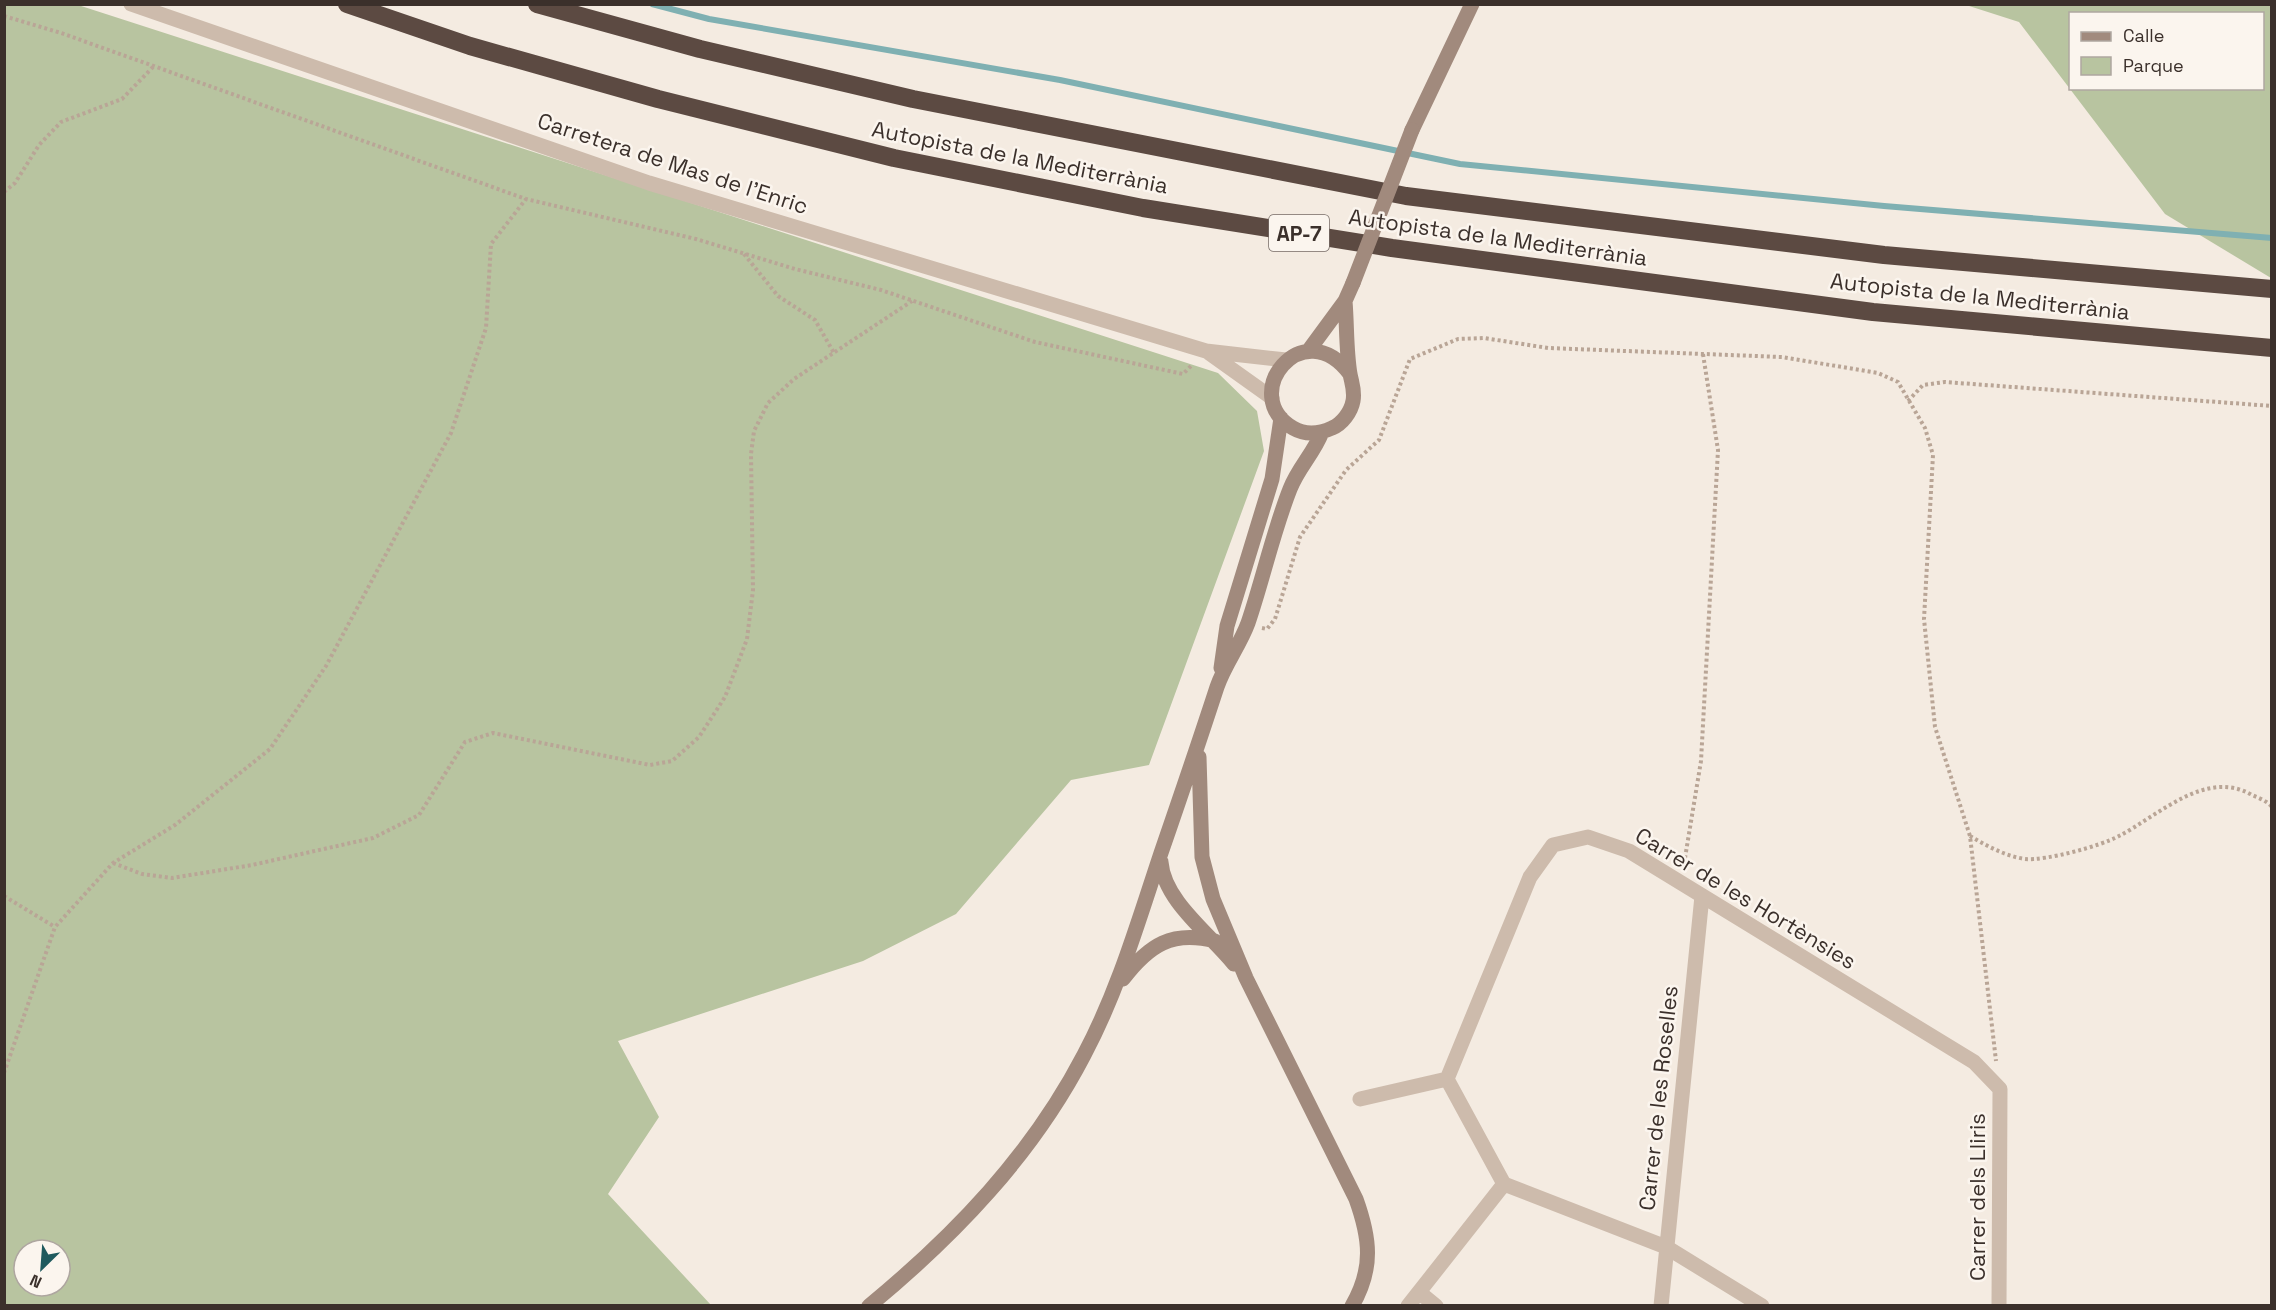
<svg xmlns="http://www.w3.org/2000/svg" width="2276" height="1310" font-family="'Space Grotesk',sans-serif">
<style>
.green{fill:#b8c4a0;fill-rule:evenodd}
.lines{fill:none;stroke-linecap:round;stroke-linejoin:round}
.stream{stroke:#7fb0b2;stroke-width:6}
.path{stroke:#b9a596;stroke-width:4;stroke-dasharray:3 3;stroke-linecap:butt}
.street{stroke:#cdbbac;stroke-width:15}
.secondary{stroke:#a18a7d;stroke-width:15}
.highway{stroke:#5c4a42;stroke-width:18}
.secondary-bridge{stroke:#a18a7d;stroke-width:15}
.labels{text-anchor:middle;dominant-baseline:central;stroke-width:5;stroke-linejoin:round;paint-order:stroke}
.shield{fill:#fbf5ee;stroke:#756b66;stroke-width:1.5}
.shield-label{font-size:21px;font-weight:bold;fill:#3b302b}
.street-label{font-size:22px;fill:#3b302b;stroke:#fbf5ee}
</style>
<rect width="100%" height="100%" fill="#f4ebe1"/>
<path class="green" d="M5 5H78L1218 373 1257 411 1264 451 1149 765 1071 780 956 914 863 961 618 1041 659 1117 608 1194 711 1305 5 1306ZM24 1250H60V1286H24Z
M1966 5H2271V278L2165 214 2019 22ZM2070 14H2262V88H2070Z"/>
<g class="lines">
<path class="stream" d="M652 4 709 19 1060 80 1460 164 1884 206 2272 238"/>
<path class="path" d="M4 16 61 33 526 199 696 239 795 269 881 290 1035 342 1183 374 1193 364
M4 192 15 183 39 145 61 122 122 99 153 67
M744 254 778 296 815 320 834 353
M1908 401 1923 385 1945 382 2272 406
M1262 628 1267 629 1275 619 1300 537 1346 470 1379 440 1410 359 1458 339 1484 338 1548 348 1782 357 1878 373 1898 382 1925 428 1933 455 1924 619 1935 727 1970 836 1996 1061
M1970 836C1987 846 2005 856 2025 859 2045 861 2101 846 2119 836 2158 816 2206 768 2252 795 2259 798 2267 801 2272 807
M113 863 142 874 172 878 252 865 373 838 419 815 465 742 493 733 650 765 672 761 699 737 725 697 747 639 753 590 751 454 754 431 768 403 794 379 912 301
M1684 864 1701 761 1718 450 1703 354
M4 896 55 927
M4 1073 55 927 113 863 175 825 270 749 326 666 451 433 486 328 491 244 526 199"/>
<path class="street" d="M131 4 649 183 1206 351 1286 360
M1209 353 1272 398
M1447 1079 1530 877 1553 845 1588 837 1629 851 1974 1062 2000 1089 1999 1306
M1447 1079 1504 1184 1666 1247 1762 1306
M1360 1099 1447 1079
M1419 1292 1436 1306
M1408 1306 1504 1184
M1661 1306 1702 896"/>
<path class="secondary" d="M1412 130 1472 4
M1345 301C1347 325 1346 350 1350 374 1352 384 1355 391 1353 401 1351 412 1342 424 1332 428 1319 434 1305 435 1293 428 1237 395 1303 311 1350 374
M1309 350 1345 301 1353 283
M1221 668 1227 626 1272 479 1281 418
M1199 757 1202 857 1213 899 1246 978 1356 1199C1370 1238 1374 1268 1352 1306
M1161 862C1164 901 1210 934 1234 964
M1123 979C1149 945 1172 930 1215 941
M869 1306C955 1235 1032 1155 1084 1055 1118 991 1138 922 1161 853 1180 798 1199 742 1217 687 1225 664 1240 645 1248 623 1263 579 1273 532 1290 489 1298 468 1314 453 1322 432"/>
<path class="highway" d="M347 4 470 46 658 99 894 158 1143 208 1392 248 1873 312 2272 348
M537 4 700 49 913 99 1406 196 1884 255 2272 289"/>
<path class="secondary-bridge" d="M1353 283 1412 130"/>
</g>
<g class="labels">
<rect class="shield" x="1269" y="215" width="60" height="36" rx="4.5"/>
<g class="shield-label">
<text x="1299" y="233">AP-7</text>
</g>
<g class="street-label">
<text transform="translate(1020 157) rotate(11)">Autopista de la Mediterrània</text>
<text transform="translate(673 163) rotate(18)">Carretera de Mas de l'Enric</text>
<text transform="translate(1498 237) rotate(8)">Autopista de la Mediterrània</text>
<text transform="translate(1980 296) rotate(6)">Autopista de la Mediterrània</text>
<text transform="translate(1746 898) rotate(31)">Carrer de les Hortènsies</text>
<text transform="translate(1658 1098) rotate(-84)">Carrer de les Roselles</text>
<text transform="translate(1977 1197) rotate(-90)">Carrer dels Lliris</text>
</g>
</g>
<rect width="2276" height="1310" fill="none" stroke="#3b302b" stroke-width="12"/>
<rect x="2069" y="12" width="195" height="78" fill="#fbf5ee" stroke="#aea6a0" stroke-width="1.5"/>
<rect x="2081" y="32" width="30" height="9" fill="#a18a7d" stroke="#aea6a0" stroke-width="1.5"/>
<text x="2123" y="42" font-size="18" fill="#3b302b">Calle</text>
<rect x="2081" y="57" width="30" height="18" fill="#b8c4a0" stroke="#aea6a0" stroke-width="1.5"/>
<text x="2123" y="72" font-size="18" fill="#3b302b">Parque</text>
<g transform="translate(42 1268) rotate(205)"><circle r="28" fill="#fbf5ee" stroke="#aea6a0" stroke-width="1.5"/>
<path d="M0-4.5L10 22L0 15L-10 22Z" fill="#1f5a5e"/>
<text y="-9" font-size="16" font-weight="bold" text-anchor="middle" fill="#3b302b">N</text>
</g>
</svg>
